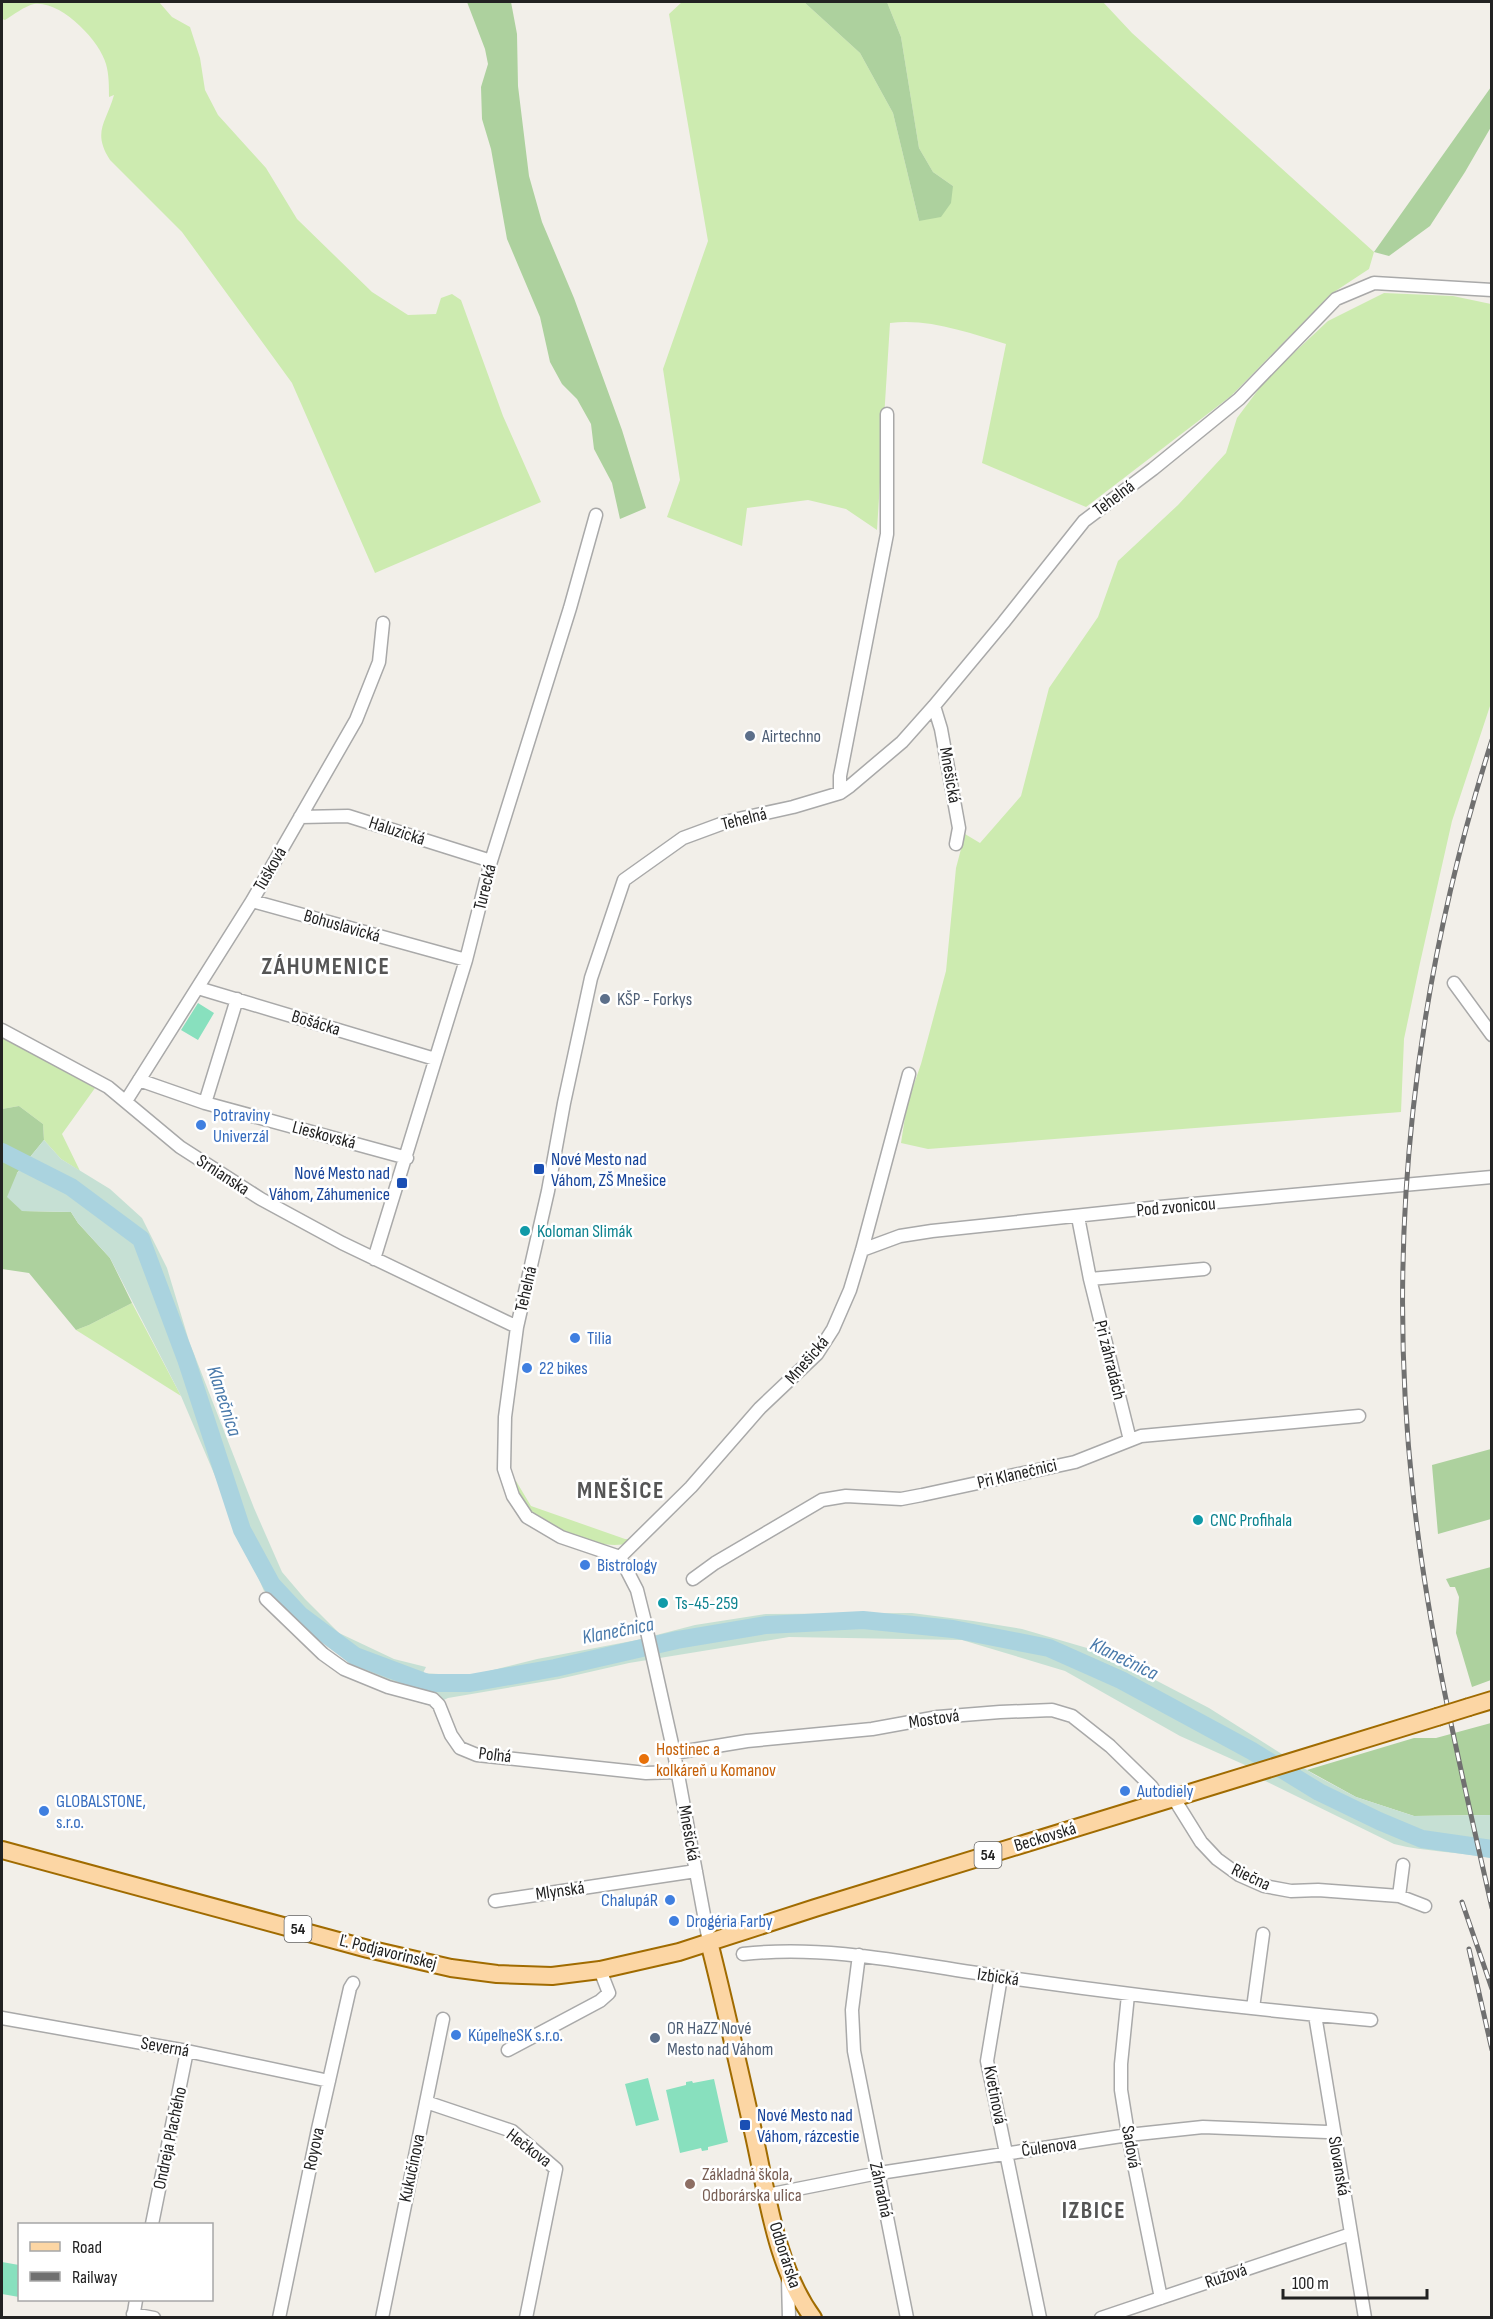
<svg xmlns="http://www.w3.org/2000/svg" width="1493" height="2319" font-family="'Sofia Sans Condensed',sans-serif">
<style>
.grass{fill:#cdebb0}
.forest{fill:#add19e}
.wetland{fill:#c6e0d4}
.pitch{fill:#88e0be}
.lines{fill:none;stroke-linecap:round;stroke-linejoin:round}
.river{stroke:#aad3df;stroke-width:18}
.minor-casing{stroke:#a9a9a9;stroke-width:15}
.major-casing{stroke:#a06b00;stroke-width:20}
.minor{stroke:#fff;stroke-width:12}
.major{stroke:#fcd6a4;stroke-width:16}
.rail-casing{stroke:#707070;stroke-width:5}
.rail{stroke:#fff;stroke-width:3;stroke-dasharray:9;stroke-linecap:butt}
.major-bridge-casing{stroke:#a06b00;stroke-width:20;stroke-linecap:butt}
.major-bridge{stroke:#fcd6a4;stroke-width:16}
.service-dot{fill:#5c6f8a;stroke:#fff;stroke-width:2}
.shop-dot{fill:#3f7fe0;stroke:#fff;stroke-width:2}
.transit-dot{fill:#1a4fb4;stroke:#fff;stroke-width:2}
.culture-dot{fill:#0f9aa8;stroke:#fff;stroke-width:2}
.food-dot{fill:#e8710a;stroke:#fff;stroke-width:2}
.education-dot{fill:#8d6e63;stroke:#fff;stroke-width:2}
.labels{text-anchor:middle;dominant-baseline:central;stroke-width:5;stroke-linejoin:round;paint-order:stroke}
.shield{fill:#fff;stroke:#646464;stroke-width:1.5}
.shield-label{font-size:16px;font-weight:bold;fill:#222}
.street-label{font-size:18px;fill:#222;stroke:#fff}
.service-label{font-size:18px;fill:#4e5e75;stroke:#fff;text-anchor:start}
.shop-label{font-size:18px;fill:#366cbe;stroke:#fff;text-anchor:start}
.transit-label{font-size:18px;fill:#164399;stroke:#fff;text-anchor:start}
.culture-label{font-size:18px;fill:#0d838f;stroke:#fff;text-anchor:start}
.food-label{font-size:18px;fill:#c56008;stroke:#fff;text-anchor:start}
.education-label{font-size:18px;fill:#785e54;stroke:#fff;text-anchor:start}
.water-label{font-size:20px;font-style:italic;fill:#4a7aab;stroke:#fff}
.district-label{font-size:24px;font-weight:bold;letter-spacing:1.5px;fill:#555;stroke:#fff}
</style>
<rect width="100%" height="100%" fill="#f2efe9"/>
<path class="grass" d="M2 2H159L172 17 190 27 200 58 205 90 218 115 266 168 297 219 372 292 408 315 436 314 441 298 452 294 461 300 503 416 541 502 375 573 292 383 182 232 110 160C92 132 106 123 114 95L109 97C109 87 109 74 106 64 100 41 61 0 34 4 25 6 13 15 5 20L2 19Z
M682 2H804L860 53 893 113 919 221 953 186 933 172 919 148 901 37 887 2H1103L1132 33 1374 252 1369 269 1331 294 1231 396 1086 507 982 463 1006 344C969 333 929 318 890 323L877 530 846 509 808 500 747 508 742 546 667 517 680 480 663 369 708 241 669 14Z
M1384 293 1453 296 1491 304V703L1452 821 1420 963 1404 1039 1401 1112 928 1149 901 1143 907 1104 921 1064 946 971 956 868 965 834 980 843 1021 796 1049 688 1098 617 1118 561 1178 505 1226 453 1237 418 1267 378 1328 321Z
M2 1036 95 1088 62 1134 80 1171 61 1159 44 1140 43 1124 19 1106 2 1109Z
M132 1303 181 1396 76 1330 89 1325Z
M516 1481 531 1506 625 1539H631L629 1543C603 1551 551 1532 532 1513 525 1505 520 1493 515 1484Z"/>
<path class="forest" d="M467 2H511L517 34 518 86 529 176 542 222 574 298 622 430 646 508 620 519 612 483 594 449 591 424 577 399 562 384 550 362 540 317 507 239 491 149 482 119 481 87 488 64 485 49Z
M804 2H887L901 37 919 148 933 172 953 186 951 203 941 217 919 221 893 113 860 53Z
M1491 87V127L1465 172 1430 226 1389 256 1374 252Z
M19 1106 43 1124 44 1140 17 1173 22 1211 71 1212 78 1223 110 1258 132 1303 89 1325 76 1330 29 1273 2 1269V1109Z
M1491 1449V1519L1438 1534 1432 1465Z
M1491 1567V1680L1472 1687 1456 1633 1459 1597 1455 1587H1450L1446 1579Z
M1491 1723V1815L1414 1816 1356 1797 1307 1770 1414 1738H1436Z"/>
<path class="wetland" d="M44 1140 61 1159 110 1189 142 1218 167 1268 189 1341 254 1508 282 1572 305 1599 339 1633 394 1659 426 1667 423 1673 469 1676 537 1659 637 1640 695 1625 766 1614 912 1613 973 1621 1022 1629 1087 1648 1138 1671 1209 1708 1315 1775 1356 1797 1414 1816 1491 1815V1858C1459 1852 1426 1852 1394 1844L1253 1775 1245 1765 1180 1736 1065 1671 962 1640 789 1637 629 1663 559 1679 448 1698 431 1706 383 1692 264 1591 181 1396 110 1258 78 1223 71 1212 22 1211 7 1197 17 1173Z"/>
<path class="pitch" d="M198 1003 214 1013 198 1040 181 1030Z
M648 2078 659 2120 636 2126 625 2084Z
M714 2079 728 2142 708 2147V2150L702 2151 701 2148 680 2153 666 2090 686 2085V2082L692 2081 693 2083Z
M2 2262 19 2265V2297L2 2294Z"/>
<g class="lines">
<path class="river" d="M2 1152 71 1187 141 1239 186 1359 242 1530 272 1585 300 1615 355 1656 427 1683H470L555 1668 677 1640 766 1625 863 1620 953 1629 1049 1648 1121 1680 1252 1751 1319 1792 1379 1821 1422 1839 1492 1849"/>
<g class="minor-casing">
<path id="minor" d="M934 706 941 729 959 828 956 844
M840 793V776L887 534V414
M300 817 348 816 491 861
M252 901 466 960
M1454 983 1492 1035
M198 988 435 1059
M2 1030 108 1087 180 1147 261 1199 342 1243 517 1327
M139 1080 205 1103 407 1158
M126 1101 252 901 356 720 379 662 383 623
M205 1103 237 999
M1078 1217 1090 1279 1130 1440
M862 1250 900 1236 932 1231 1160 1207 1492 1177
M374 1259 466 960 491 861 570 608 596 515
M1090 1279 1204 1269
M620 1557 691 1487 760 1408 817 1354 833 1329 850 1290 862 1250 909 1074
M693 1579 715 1563 822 1500 846 1496 901 1499 922 1495 1075 1462 1141 1436 1359 1416
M266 1599 323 1654 344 1669 388 1687 433 1699 439 1705 451 1735 460 1748 477 1755 646 1773 677 1772
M674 1753 747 1741 872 1729 938 1717 1000 1712 1052 1710 1072 1716 1110 1746 1151 1786 1161 1801
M1173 1797 1201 1842 1217 1859 1239 1875 1264 1886 1291 1891 1318 1890 1399 1896 1403 1865
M1399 1896 1425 1906
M495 1901 696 1871
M709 1942 674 1753 644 1618 637 1590 620 1557 561 1537 527 1517 513 1496 504 1469 505 1417 517 1327 548 1191 564 1103 591 978 624 880 683 838 729 821 793 807 840 793 850 786 902 742 934 706 1003 623 1084 521 1153 469 1239 399 1336 299 1374 283 1492 290
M743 1954C833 1944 921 1966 1010 1978 1130 1995 1250 2009 1371 2020
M859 1955 852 2010 854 2051 907 2318
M1001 1977 987 2061 1040 2318
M1128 1995 1121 2064V2090L1129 2140 1161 2298
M1253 2008 1263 1934
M1315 2015 1365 2318
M2 2018 187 2051 329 2081
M508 2050 600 2001 609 1993 600 1970
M426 2102 512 2131 556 2169 526 2318
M767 2195 873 2174 1128 2135 1203 2127 1327 2132 1332 2130
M152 2224 187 2051
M788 2279 789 2318
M133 2314 154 2318
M133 2318 136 2300
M279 2318 318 2129 350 1988 353 1983
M382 2318 443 2019
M1101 2318 1351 2234"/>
</g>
<g class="major-casing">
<path id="major" d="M1469 1707 1492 1700
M2 1850 368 1949 451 1968 497 1974 552 1976 600 1970 679 1952 815 1908 1437 1717
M709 1942C725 2005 739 2068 753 2131 767 2192 775 2266 813 2318"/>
</g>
<use href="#minor" class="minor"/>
<use href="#major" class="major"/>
<g class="rail-casing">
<path id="rail" d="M1492 740C1414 984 1385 1239 1413 1493 1428 1633 1461 1771 1492 1908
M1462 1902 1492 1989
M1469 1949 1492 2050"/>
</g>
<use href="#rail" class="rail"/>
<g class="major-bridge-casing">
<path id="major-bridge" d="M1437 1717 1469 1707"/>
</g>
<use href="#major-bridge" class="major-bridge"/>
</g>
<g class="service-dot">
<circle cx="750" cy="736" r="6"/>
<circle cx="605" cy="999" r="6"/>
<circle cx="655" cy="2038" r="6"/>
</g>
<g class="shop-dot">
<circle cx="201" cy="1125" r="6"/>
<circle cx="575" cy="1338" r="6"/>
<circle cx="527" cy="1368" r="6"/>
<circle cx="585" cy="1565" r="6"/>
<circle cx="1125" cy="1791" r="6"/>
<circle cx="44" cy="1811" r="6"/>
<circle cx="670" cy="1900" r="6"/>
<circle cx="674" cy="1921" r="6"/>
<circle cx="456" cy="2035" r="6"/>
</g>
<g class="transit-dot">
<rect x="533" y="1163" width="12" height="12" rx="3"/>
<rect x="396" y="1177" width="12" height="12" rx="3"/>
<rect x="739" y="2119" width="12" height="12" rx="3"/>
</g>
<g class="culture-dot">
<circle cx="525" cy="1231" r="6"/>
<circle cx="1198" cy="1520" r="6"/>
<circle cx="663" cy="1603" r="6"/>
</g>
<circle class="food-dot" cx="644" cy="1759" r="6"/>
<circle class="education-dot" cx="690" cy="2184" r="6"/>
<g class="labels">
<g class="shield">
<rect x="974.5" y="1842" width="27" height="26" rx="4.5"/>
<rect x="284.5" y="1916" width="27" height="26" rx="4.5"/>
</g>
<g class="shield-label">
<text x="988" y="1855">54</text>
<text x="298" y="1929">54</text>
</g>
<g class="street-label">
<text transform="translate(1114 498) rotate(-37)">Tehelná</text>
<text transform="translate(950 775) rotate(80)">Mnešická</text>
<text transform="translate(744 819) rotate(-14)">Tehelná</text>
<text transform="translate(397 831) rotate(18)">Haluzická</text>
<text transform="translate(270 869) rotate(-60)">Tušková</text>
<text transform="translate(485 887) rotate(-76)">Turecká</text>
<text transform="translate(342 926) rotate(16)">Bohuslavická</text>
<text transform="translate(316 1023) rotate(17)">Bošácka</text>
<text transform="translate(324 1135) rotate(15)">Lieskovská</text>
<text transform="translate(223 1175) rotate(33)">Srnianska</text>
<text transform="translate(1176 1207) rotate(-5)">Pod zvonicou</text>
<text transform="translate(526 1289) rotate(-77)">Tehelná</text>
<text transform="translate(807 1360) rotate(-49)">Mnešická</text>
<text transform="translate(1110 1360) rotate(76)">Pri záhradách</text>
<text transform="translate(1017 1474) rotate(-13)">Pri Klanečnici</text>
<text transform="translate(934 1719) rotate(-8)">Mostová</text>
<text transform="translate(495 1755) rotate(7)">Poľná</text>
<text transform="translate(689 1833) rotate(80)">Mnešická</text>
<text transform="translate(1045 1837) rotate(-17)">Beckovská</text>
<text transform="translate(1251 1877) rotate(25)">Riečna</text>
<text transform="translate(560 1891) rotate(-8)">Mlynská</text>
<text transform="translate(388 1952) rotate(14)">Ľ. Podjavorinskej</text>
<text transform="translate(998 1977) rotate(8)">Izbická</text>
<text transform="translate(165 2047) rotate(10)">Severná</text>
<text transform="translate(995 2095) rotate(79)">Kvetinová</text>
<text transform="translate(170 2138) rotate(-78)">Ondreja Plachého</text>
<text transform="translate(1049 2147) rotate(-8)">Čulenova</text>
<text transform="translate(1131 2147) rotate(80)">Sadová</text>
<text transform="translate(529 2148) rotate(37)">Hečkova</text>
<text transform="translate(314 2149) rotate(-78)">Royova</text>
<text transform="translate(1339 2166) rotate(80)">Slovanská</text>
<text transform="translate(412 2168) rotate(-78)">Kukučínova</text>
<text transform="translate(881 2190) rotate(78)">Záhradná</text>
<text transform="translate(785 2255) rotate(72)">Odborárska</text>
<text transform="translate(1226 2276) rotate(-19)">Ružová</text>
</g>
<g class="service-label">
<text x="762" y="736">Airtechno</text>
<text x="617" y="999">KŠP - Forkys</text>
<text x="667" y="2028">OR HaZZ Nové<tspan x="667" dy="21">Mesto nad Váhom</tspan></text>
</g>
<g class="shop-label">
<text x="213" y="1115">Potraviny<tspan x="213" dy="21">Univerzál</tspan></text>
<text x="587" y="1338">Tilia</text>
<text x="539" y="1368">22 bikes</text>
<text x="597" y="1565">Bistrology</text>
<text x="1137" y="1791">Autodiely</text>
<text x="56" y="1801">GLOBALSTONE,<tspan x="56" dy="21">s.r.o.</tspan></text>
<text x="658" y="1900" text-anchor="end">ChalupáR</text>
<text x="686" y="1921">Drogéria Farby</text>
<text x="468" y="2035">KúpeľneSK s.r.o.</text>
</g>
<g class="transit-label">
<text x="551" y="1159">Nové Mesto nad<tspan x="551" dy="21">Váhom, ZŠ Mnešice</tspan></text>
<text x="390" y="1173" text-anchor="end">Nové Mesto nad<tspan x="390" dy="21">Váhom, Záhumenice</tspan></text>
<text x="757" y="2115">Nové Mesto nad<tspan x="757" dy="21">Váhom, rázcestie</tspan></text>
</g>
<g class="culture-label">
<text x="537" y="1231">Koloman Slimák</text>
<text x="1210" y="1520">CNC Profihala</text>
<text x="675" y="1603">Ts-45-259</text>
</g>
<g class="food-label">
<text x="656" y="1749">Hostinec a<tspan x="656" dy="21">kolkáreň u Komanov</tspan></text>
</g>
<g class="education-label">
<text x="702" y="2174">Základná škola,<tspan x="702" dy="21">Odborárska ulica</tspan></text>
</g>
<g class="water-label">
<text transform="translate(224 1401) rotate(72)">Klanečnica</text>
<text transform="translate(618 1631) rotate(-11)">Klanečnica</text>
<text transform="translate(1124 1659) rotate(26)">Klanečnica</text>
</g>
<g class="district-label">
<text x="326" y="966">ZÁHUMENICE</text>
<text x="621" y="1490">MNEŠICE</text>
<text x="1094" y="2210">IZBICE</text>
</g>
</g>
<rect width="1493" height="2319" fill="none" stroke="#222222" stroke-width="6"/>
<rect x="18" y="2223" width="195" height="78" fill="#ffffff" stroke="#a7a7a7" stroke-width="1.5"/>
<rect x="30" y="2242" width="30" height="9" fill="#fcd6a4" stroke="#a7a7a7" stroke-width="1.5"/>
<text x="72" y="2253" font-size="18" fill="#222222">Road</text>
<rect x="30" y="2272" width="30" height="9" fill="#707070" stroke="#a7a7a7" stroke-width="1.5"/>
<text x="72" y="2283" font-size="18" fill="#222222">Railway</text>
<path d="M1283 2289v9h144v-9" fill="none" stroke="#222222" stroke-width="3"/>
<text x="1292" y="2289" font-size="18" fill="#222222" stroke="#ffffff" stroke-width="4.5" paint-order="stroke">100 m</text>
</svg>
